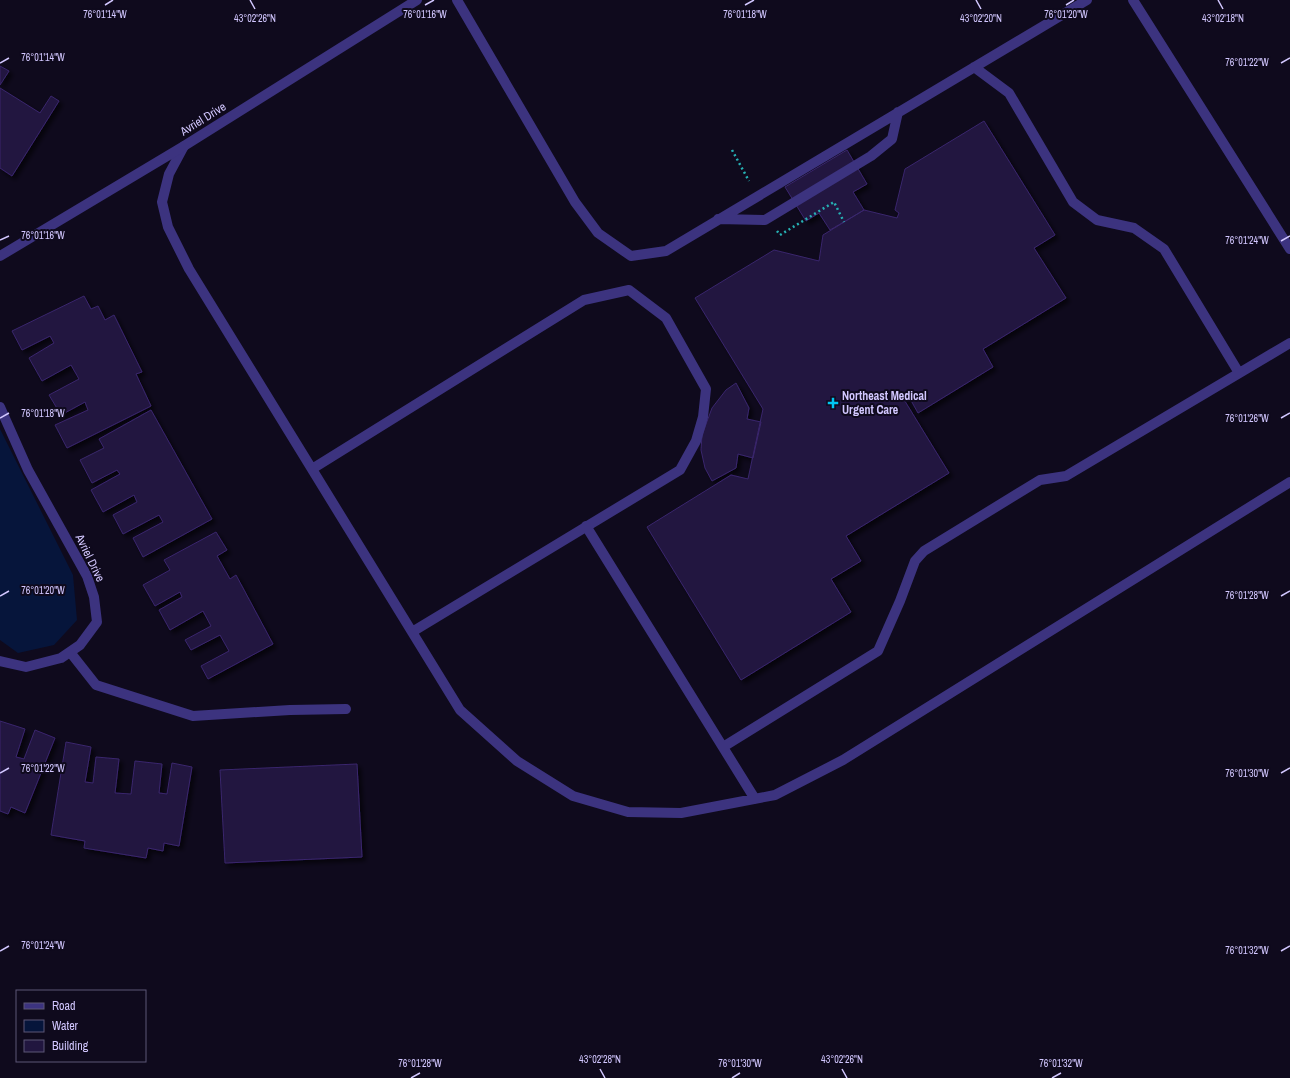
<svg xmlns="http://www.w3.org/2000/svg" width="1290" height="1078" font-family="'Archivo Narrow',sans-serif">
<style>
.water{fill:#06153b}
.building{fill:#21163f;stroke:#3a266d;filter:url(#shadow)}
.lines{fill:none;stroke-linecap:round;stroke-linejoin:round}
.path{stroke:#26b1b4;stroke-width:2.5;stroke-dasharray:2 3;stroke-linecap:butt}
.lane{stroke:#3c337f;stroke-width:10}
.street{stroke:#3c337f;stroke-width:10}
.ticks{fill:none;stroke:#d2c7ff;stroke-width:1.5}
.poi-dot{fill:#00c6f2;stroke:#0f0a1d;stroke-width:1.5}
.labels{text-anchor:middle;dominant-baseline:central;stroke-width:4;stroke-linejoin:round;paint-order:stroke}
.street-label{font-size:12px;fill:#d2c7ff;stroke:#0f0a1d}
.poi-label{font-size:12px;font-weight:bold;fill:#d2c7ff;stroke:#0f0a1d;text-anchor:start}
.ticks-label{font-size:10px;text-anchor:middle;fill:#d2c7ff;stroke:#0f0a1d;stroke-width:4;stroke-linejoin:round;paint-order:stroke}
</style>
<defs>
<filter id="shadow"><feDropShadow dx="3.5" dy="3.5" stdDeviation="2" flood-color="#0009"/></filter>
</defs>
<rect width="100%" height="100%" fill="#0f0a1d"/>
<path class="water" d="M0 429 73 575 77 620 54 645 18 653 0 640Z"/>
<path class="building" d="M0 66 9 71 0 85Z
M0 88 40 113 51 96 59 101 12 176 0 168Z
M984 121 1055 235 1034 248 1066 298 983 349 993 367 918 413 908 395 903 398 949 473 846 536 861 561 831 579 851 612 741 680 647 527 731 475 748 479 763 409 695 298 774 250 819 261 823 235 864 210 897 218 899 213 895 210 905 169Z
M847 150 867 184 853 192 864 210 830 230 819 213 806 221 785 187Z
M84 296 91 309 98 306 105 320 114 315 142 372 136 374 151 406 67 448 55 425 88 410 85 402 61 415 49 395 79 379 71 365 42 381 29 358 54 343 50 336 22 350 12 331Z
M736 383 749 408 747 419 761 422 753 458 738 454 736 468 712 481 705 468 701 450 702 435 712 408 726 390Z
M151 410 212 519 143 557 133 538 163 522 159 515 123 534 113 515 137 502 134 495 103 512 91 490 120 474 117 470 92 483 80 460 104 448 99 439Z
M216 532 227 550 217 556 230 579 236 575 273 644 208 679 201 666 229 651 220 635 191 650 185 640 211 626 203 611 170 630 159 610 182 597 180 592 155 606 143 585 170 570 164 560Z
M0 721 25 729 16 757 24 759 35 730 55 738 25 813 11 807 8 814 0 811Z
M66 742 91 747 85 782 93 783 96 757 119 759 115 793 131 794 135 761 162 764 159 793 167 794 172 763 192 767 179 846 164 843 163 851 148 848 146 858 84 848 85 841 51 835Z
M357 764 362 857 225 863 220 770Z"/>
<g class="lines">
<path class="path" d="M732 150 749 181
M777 231 780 235 834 202 844 222"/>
<path class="lane" d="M457 0 575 202 598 233 631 256 666 251 1087 0
M1133 0 1290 249
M974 67 1009 93 1073 202 1097 220 1134 228 1164 249 1239 373
M184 146 169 174 162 202 168 227 189 269 460 710 517 761 573 796 628 812 681 813 775 795 843 760 1290 482
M718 219 765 220 871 156 892 139 898 112
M312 469 584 300 629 290 666 318 706 389 703 417 696 441 680 470 412 632
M586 526 755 799
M723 747 878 651 900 601 915 561 924 551 1040 480 1066 476 1290 343"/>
<path class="street" d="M0 256 184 146 417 0
M0 407 28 470 87 576 94 597 97 622 80 645 61 658 26 667 0 661
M70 652 96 685 193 716 290 710 346 709"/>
</g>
<path class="ticks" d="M250 0 255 9M976 0 981 9M1218 0 1223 9M105 5 113 0M425 5 434 0M745 5 754 0M1066 5 1074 0M0 63 9 58M1281 63 1290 58M0 240 9 236M1281 241 1290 236M0 418 9 413M1281 418 1290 413M0 596 9 591M1281 596 1290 591M0 773 9 768M1281 773 1290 768M0 951 9 946M1281 951 1290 946M600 1069 605 1078M842 1069 847 1078M411 1078 420 1073M732 1078 740 1073M1052 1078 1061 1073"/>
<path class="poi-dot" d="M831 397h4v4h4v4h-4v4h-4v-4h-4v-4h4z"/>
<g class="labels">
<g class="street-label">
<text transform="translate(203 119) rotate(-32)">Avriel Drive</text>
<text transform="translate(90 558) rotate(64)">Avriel Drive</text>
</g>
<g class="poi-label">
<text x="842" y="396">Northeast Medical<tspan x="842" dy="14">Urgent Care</tspan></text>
</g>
</g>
<g class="ticks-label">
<text x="425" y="18">76°01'16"W</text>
<text x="105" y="18">76°01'14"W</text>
<text x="745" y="18">76°01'18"W</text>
<text x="1066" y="18">76°01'20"W</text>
<text x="255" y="22">43°02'26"N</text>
<text x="981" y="22">43°02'20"N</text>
<text x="1223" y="22">43°02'18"N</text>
<text x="43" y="61">76°01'14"W</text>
<text x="1247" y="66">76°01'22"W</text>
<text x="43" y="239">76°01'16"W</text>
<text x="1247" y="244">76°01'24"W</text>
<text x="43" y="417">76°01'18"W</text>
<text x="1247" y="422">76°01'26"W</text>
<text x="43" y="594">76°01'20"W</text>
<text x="1247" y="599">76°01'28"W</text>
<text x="43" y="772">76°01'22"W</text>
<text x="1247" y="777">76°01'30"W</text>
<text x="43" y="949">76°01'24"W</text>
<text x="1247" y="954">76°01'32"W</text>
<text x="600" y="1063">43°02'28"N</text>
<text x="842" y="1063">43°02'26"N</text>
<text x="420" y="1067">76°01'28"W</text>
<text x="740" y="1067">76°01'30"W</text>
<text x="1061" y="1067">76°01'32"W</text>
</g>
<rect x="16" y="990" width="130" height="72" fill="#0f0a1d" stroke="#5d5677"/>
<rect x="24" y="1003" width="20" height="6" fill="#3c337f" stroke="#5d5677"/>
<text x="52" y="1010" font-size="12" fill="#d2c7ff">Road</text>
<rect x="24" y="1020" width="20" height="12" fill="#06153b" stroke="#5d5677"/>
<text x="52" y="1030" font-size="12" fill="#d2c7ff">Water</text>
<rect x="24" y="1040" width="20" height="12" fill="#21163f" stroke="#5d5677"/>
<text x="52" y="1050" font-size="12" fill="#d2c7ff">Building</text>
</svg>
